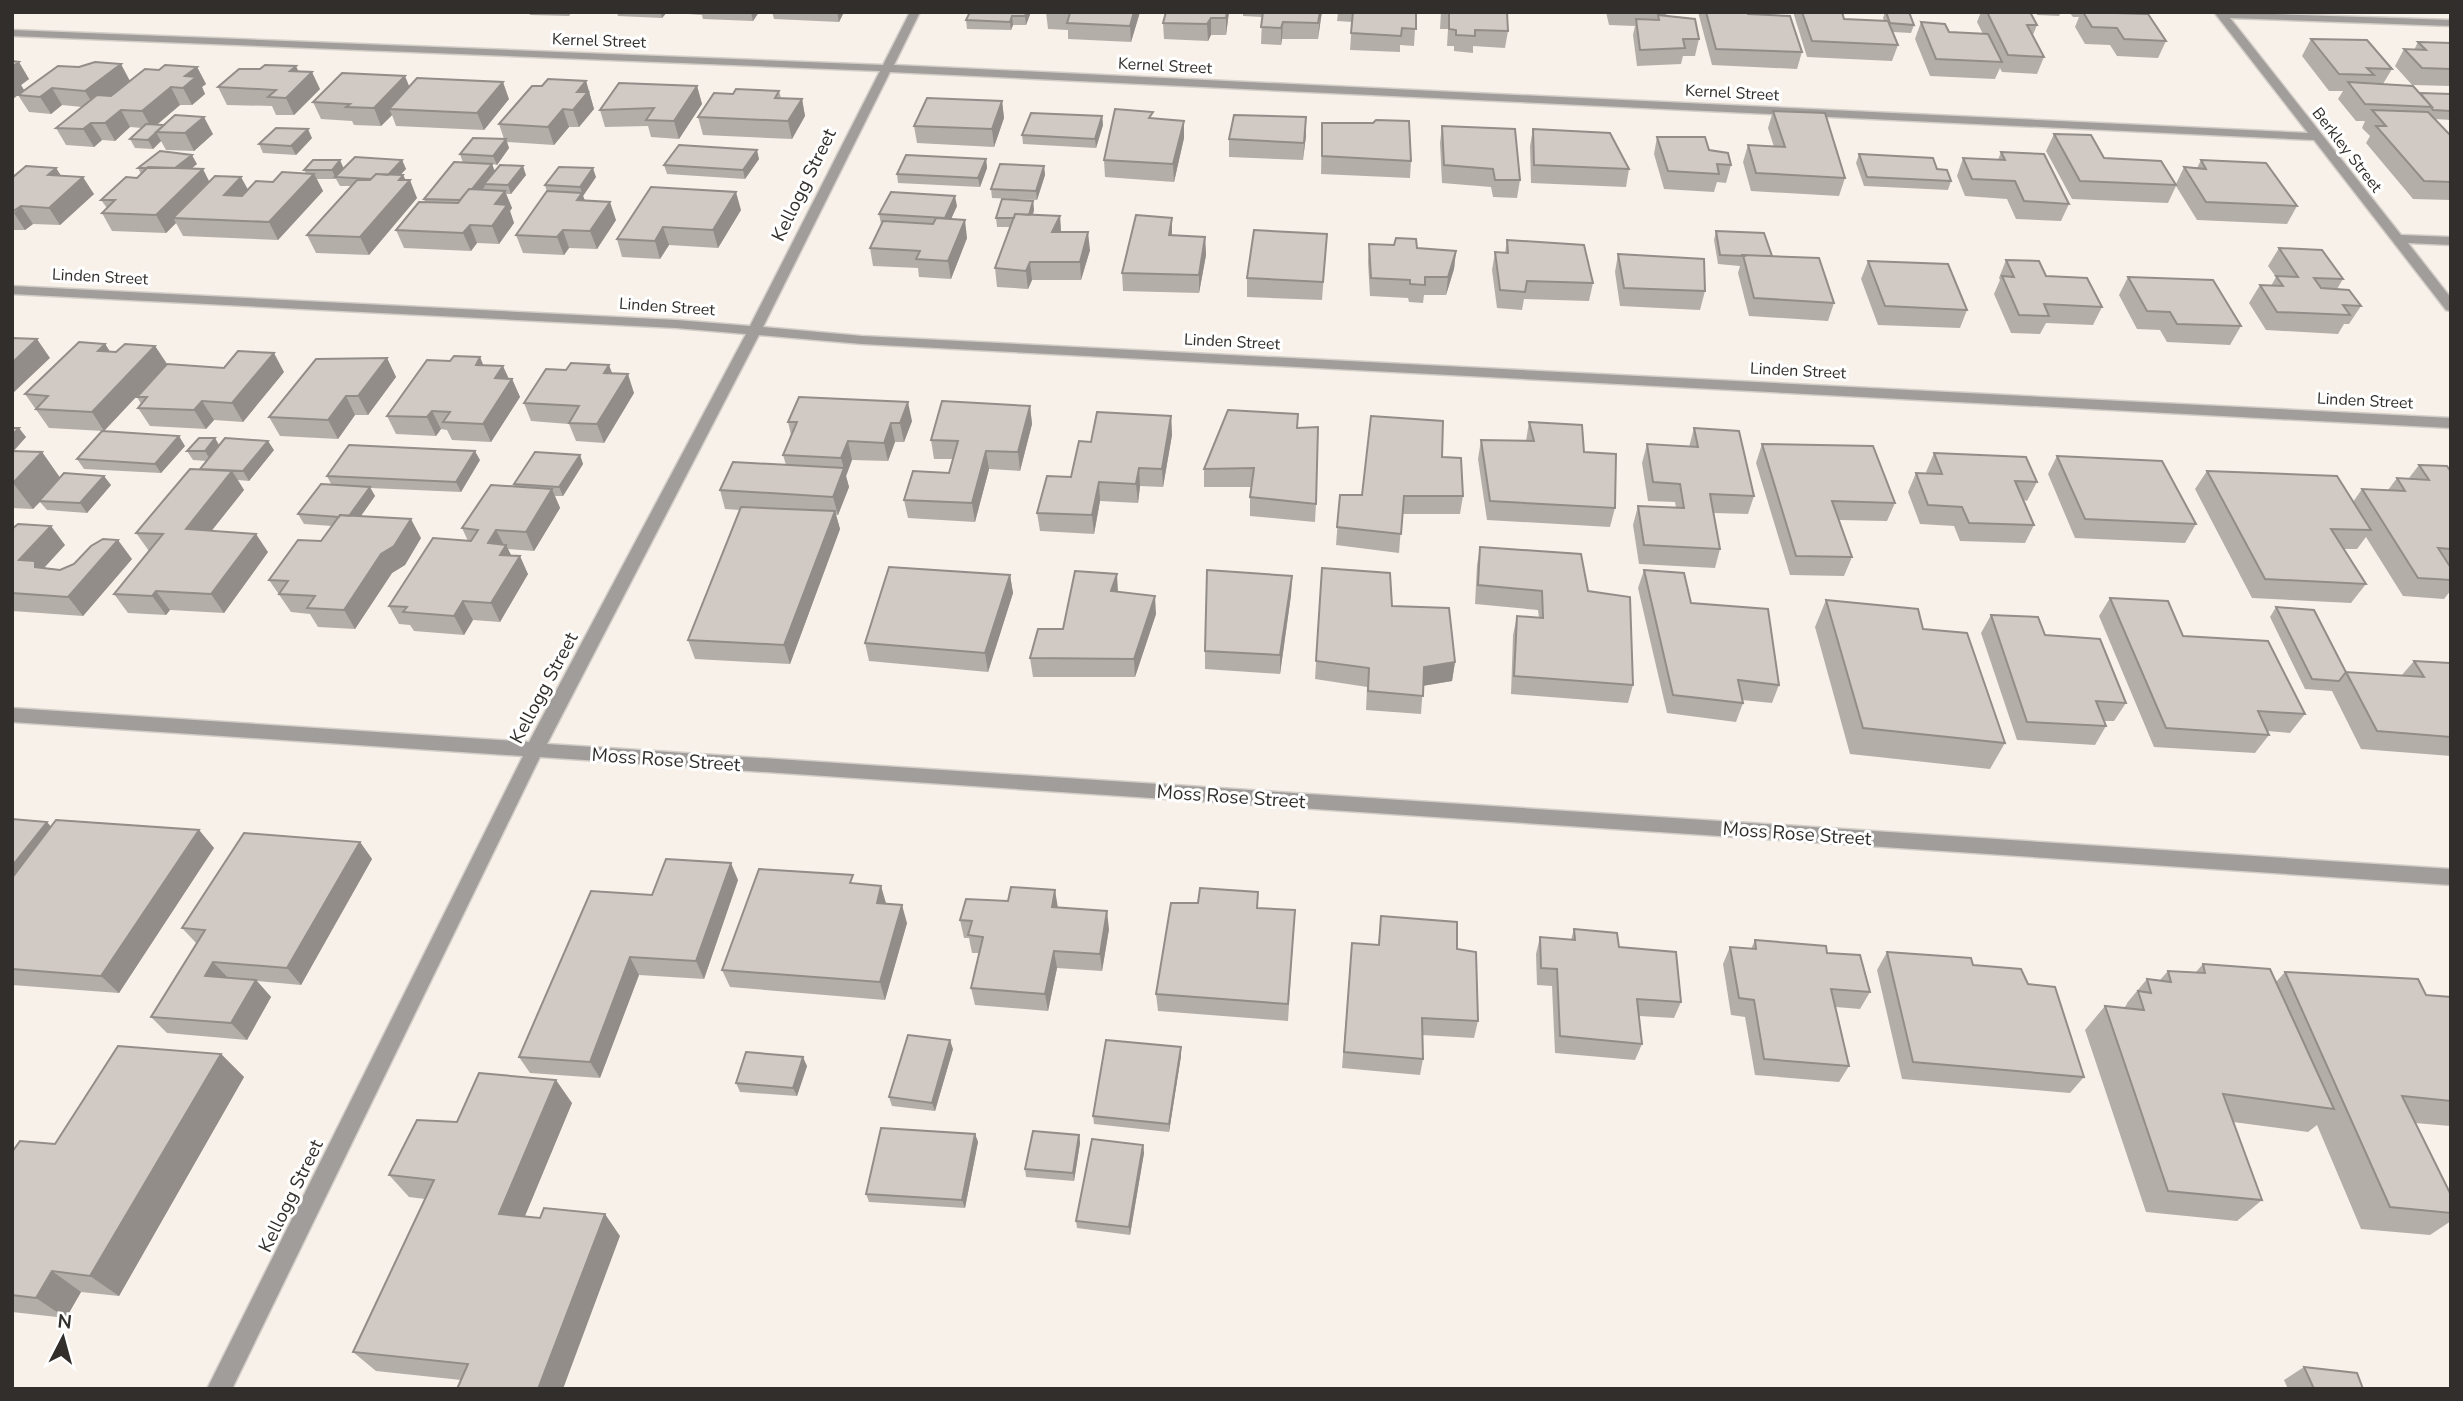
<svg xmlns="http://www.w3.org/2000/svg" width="2463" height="1401" font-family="'Nunito Sans',sans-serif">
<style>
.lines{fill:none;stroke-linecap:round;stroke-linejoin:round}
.minor-casing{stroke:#d4cec8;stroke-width:3}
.minor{fill:#a09d9a;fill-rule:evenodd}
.wall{fill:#b4aea9}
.shaded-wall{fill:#928d89}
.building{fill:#d1cac4;stroke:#928d89;stroke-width:2}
.labels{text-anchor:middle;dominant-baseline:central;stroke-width:6;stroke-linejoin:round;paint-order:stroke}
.far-street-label{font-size:16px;fill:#312e2c;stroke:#fff}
.street-label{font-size:19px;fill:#312e2c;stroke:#fff}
</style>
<rect width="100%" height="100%" fill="#f8f1ea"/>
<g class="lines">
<g class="minor-casing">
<path id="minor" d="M910 12H920L894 65 2308 133 2214 12 2451 20V26L2230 18 2401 235 2451 237V245L2408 243 2451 298V311L2446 310 2314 140 890 72 763 327 862 336 2451 418V428L862 344 759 335 547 744 2451 869V885L540 757 232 1389H207L523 756 12 722V708L529 742 746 334 676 328 12 294V286L676 320 750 326 880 71 12 36V30L883 65Z"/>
</g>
<use href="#minor" class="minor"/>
</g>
<path class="wall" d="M529 12H572L569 16 530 15Z
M617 12H667L662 18 618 16Z
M687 12H759L753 21 703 19 702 15 688 14Z
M772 12H844L839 22 774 19Z
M970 12H1031L1026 25H1013L1011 30 967 29 966 20Z
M1046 12H1140L1131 42 1068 39V30L1048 29Z
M1166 12H1229L1226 35H1211L1208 41 1164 39 1163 23Z
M1243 12H1322L1318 39H1282L1281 45 1261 44 1262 17 1243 16Z
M1333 12H1416L1414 46 1400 45V52L1350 50 1352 22 1337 21 1338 13Z
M1441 12H1507L1508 31 1505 48 1473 46V53L1454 51V46H1447L1448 29H1440Z
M1606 12H1667L1666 16 1699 39 1695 56H1683L1681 64 1637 66 1633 35 1635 26 1609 25Z
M1698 12H1747L1748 14 1802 52 1797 69 1712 65Z
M1794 12H1842L1844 19 1884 21 1883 18 1885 12H1909L1914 25 1911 33 1893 32 1898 45 1892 61 1807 57 1794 15Z
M1981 12H2030L2037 25 2033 35 2044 57 2037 74 2002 72 2000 68 1995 79 1930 76 1915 39 1921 22 1949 32 1983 34 1977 22Z
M2036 12H2061L2059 16 2037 15Z
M2069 12H2142V14L2166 41 2158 58 2117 56 2110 45 2085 44 2075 27 2079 17H2073Z
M2311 39 2392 69 2383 84 2420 93 2451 94V120L2435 119 2451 136V200L2413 199 2366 143 2370 136 2362 128 2365 121H2356L2338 99 2343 91H2329L2302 56Z
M2418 42 2451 43V86L2412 85 2395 66 2404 49 2414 50Z
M12 61 29 79 21 85 24 90 58 66 130 81 159 70 197 67 206 84 202 87 205 94 192 105H180L156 125 213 134 194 151 166 150 161 141 153 149 135 148 130 139 142 128 130 127 115 141 102 140 94 147 66 145 56 128 82 107 62 105 51 114 29 112 18 95Z
M299 72 320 89 294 115H276L272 106 227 105 218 87Z
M586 81 594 109 579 127H569L554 145 507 142 509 148 497 165 492 164 495 171 526 175 511 194H506L512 208 510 211 514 223 499 244 477 243 471 251 404 248 396 230 425 202 424 199 463 163 460 154 504 139 499 124 542 86Z
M697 86 702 104 679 139 651 137 648 126 605 127 600 110Z
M409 87 509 99 484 130 396 126 392 115 381 126 354 125 352 121 321 119 313 102Z
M779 91 781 98 802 99 805 116 792 139 703 135 698 117 733 94Z
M1002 101 1004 118 994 147 917 143 914 126Z
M1773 111 1845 178 1839 196 1751 191 1743 162 1748 145 1774 147 1768 128Z
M1102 116 1103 125 1096 148 1023 144 1022 135Z
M1322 123 1411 161 1410 178 1321 174Z
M1442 126 1520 180 1517 198 1493 197 1491 187 1442 183 1440 143Z
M1533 129 1629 169 1626 187 1531 183 1530 146Z
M2054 134 2104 158 2176 184 2184 167 2197 168 2201 160 2297 206 2287 224 2197 220 2176 186 2168 203 2072 199 2046 151Z
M1306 135 1303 160 1229 157V139Z
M1657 137 1709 150 1731 165 1726 183 1717 182 1714 192 1664 189 1654 154Z
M312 138 296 155 263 153 259 144Z
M1184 138 1174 182 1105 177 1104 160Z
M2001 152 2069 204 2061 221 2016 219 2007 199 1965 196 1957 176 1963 158 1998 160Z
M1859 154 1937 169 1951 181 1948 190 1864 186 1856 163Z
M759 159 745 179 667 174 664 165Z
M986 159 987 168 980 187 898 183 897 174Z
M402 160 406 169 400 175H403L417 198 369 255 316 253 307 235 351 186H340L336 179H317L323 191 278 240 183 236 176 223 166 233 112 231 102 213 107 208 101 200 137 178 141 174 138 168 197 164 191 169 209 182 248 190 273 182 306 173 304 170 344 168Z
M1044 166 1045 175 1037 200 992 198 991 189Z
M56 168 61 176 94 194 60 225 33 224 25 230H12V178Z
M596 177 583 196 585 201 616 220 597 249 569 248 564 255 523 253 516 235 547 192 545 185Z
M651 187 741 210 718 248 669 245 660 259 622 257 617 239Z
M1033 201 1034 210 1033 215 1060 216 1061 232 1090 250 1081 280H1032L1028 289 997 287 995 268 1010 227H997L996 218Z
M957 206 951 219 967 238 951 279 919 277 918 268 873 266 870 248 881 224 879 214Z
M1172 218V235L1205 237 1206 255 1199 293 1123 291 1122 273Z
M1716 231 1772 256 1834 303 1828 321 1749 316 1738 273 1740 266 1718 264 1714 240Z
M1327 234 1322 300 1247 297V278Z
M1507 240 1593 283 1589 301 1524 299 1522 310 1497 308 1492 270 1495 252 1505 253Z
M1369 244 1456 251 1454 269 1446 295H1424L1423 303 1409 302 1408 298 1370 296 1368 262Z
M2279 248 2343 279 2337 289 2361 306 2349 324H2344L2338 334 2266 330 2249 303 2260 285 2271 286 2276 277 2268 266Z
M1618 254 1705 291 1700 310 1620 306 1615 272Z
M2006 260 2046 276 2102 307 2093 325 2046 323 2040 334 2011 333 1994 294 2000 280 1999 278Z
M1868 261 1967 310 1960 328 1878 325 1861 279Z
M2128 277 2241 326 2230 345 2167 342 2160 330 2137 329 2119 295Z
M105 344 110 352H116L155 346 167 364 104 431 49 428 25 394Z
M387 358 396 377 368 415H355L338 439 280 436 269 417Z
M484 365 509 379H512L520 397 491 442 452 440 447 430 441 429 436 436 396 434 387 416Z
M284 372 243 422 214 420 206 429 150 426 138 408 141 404 137 397Z
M612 373 634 393 604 443 576 441 569 424 531 421 524 403Z
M1030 406 1032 424 1020 471 989 469 975 522 908 518 904 500 949 473 953 459H934L931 440Z
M1171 416 1172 435 1163 487 1140 486 1138 503 1100 501 1094 534 1040 531 1037 513 1071 477 1091 442Z
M912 421 904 442H895L888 461 852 460 846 476 849 487 838 515H836L840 529 790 664 695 659 688 640 740 510 725 509 720 490 786 465 783 455 791 435 788 422Z
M1529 422 1584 452 1615 508 1610 527 1487 520 1478 459 1481 440 1526 441Z
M12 428 26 437 14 451 42 452 60 478 111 485 87 513 47 510 40 502 33 509 12 508Z
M1298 428 1316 504 1315 522 1250 516V497L1252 487H1204V469Z
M1694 428 1754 496 1748 514 1714 513 1720 549 1715 568 1639 564 1633 525 1638 506 1676 508 1675 502 1648 501 1642 463 1647 444 1689 447Z
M1762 444 1895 503 1887 521 1839 520 1852 557 1844 576 1790 575 1756 463Z
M220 445 274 450 249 481 238 480 244 490 211 531 268 552 224 613 170 610 166 615 128 613 114 594 149 551 136 533 200 469 207 461 193 460 187 451Z
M185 446 161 473 84 469 77 459Z
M1934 453 2037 482 2027 501 2024 500 2034 525 2025 543 1960 541 1954 526 1920 524 1908 492 1916 473H1927L1926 472Z
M580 455 583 464 563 496H555L560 508 534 551 508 549 511 555 528 574 500 622 473 620 464 635 414 631 410 625 399 624 389 606 468 541 462 528 515 486 514 484Z
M2057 456 2196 524 2185 543 2075 538 2048 474Z
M1442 457 1463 496 1460 514H1402L1399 553 1336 545 1340 495H1362Z
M480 460 461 492 370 488 375 496 361 516 421 538 405 565 392 573 355 629 318 627 310 614 291 612 269 580 321 541 332 526 304 524 298 514 331 484 327 476Z
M2419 465 2451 472V590L2444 599 2403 596 2366 537 2357 549H2344L2366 584 2351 603 2252 598 2195 489 2207 471 2353 502 2362 489 2388 490 2397 478H2409Z
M12 529 65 545 44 568 60 570 132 559 83 616 12 611Z
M1480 547 1588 591 1633 685 1628 703 1511 694 1513 635 1517 616 1539 618 1538 610 1475 604 1477 565Z
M1322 568 1392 606 1455 662 1452 681 1423 686 1421 714 1366 710 1367 687 1315 679Z
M1644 570 1691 603 1779 685 1772 703 1742 700 1743 703 1736 722 1667 713 1638 588Z
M1010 575 1013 593 988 672 869 661 865 643Z
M1292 576 1291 595 1280 674 1205 669V651Z
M2110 598 2183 636 2305 714 2290 733 2267 731 2269 735 2255 753 2154 747 2099 616Z
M1826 600 2005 743 1990 769 1850 754 1815 627Z
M2276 607 2346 672 2401 676 2414 661 2451 664V756L2361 749 2332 691 2305 689 2270 617Z
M1156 614 1135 677H1033L1030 658 1063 629Z
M1991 615 2045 635 2126 703 2114 721H2104L2106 726 2095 745 2017 740 1981 633Z
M12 819 51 827 199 830 214 848 119 993 12 985Z
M360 842 372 859 301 985 257 981 271 997 247 1040 167 1033 151 1017 197 944 182 928Z
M738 880 704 979 639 975 600 1078 530 1073 519 1057 652 895Z
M856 883 886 904 907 923 885 1000 730 987 722 970Z
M1058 908 1109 929 1102 971 1057 968 1048 1011 975 1005 971 988 979 953H972L969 938H964L960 920Z
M1257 908 1295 910 1288 1021 1158 1011 1156 994Z
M1381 916 1457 949 1478 1021 1474 1038 1422 1035 1423 1059 1420 1075 1342 1068 1352 943 1378 945Z
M1574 929 1619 947 1681 1002 1674 1018 1639 1016 1642 1044 1635 1060 1555 1053 1552 986 1537 985 1536 954 1540 937 1571 940Z
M1755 940 1827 953 1870 992 1860 1009 1836 1007 1849 1066 1839 1082 1755 1075 1745 1017 1731 1015 1723 964 1730 947 1751 949Z
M1887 952 1973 965 2028 984 2084 1077 2070 1093 1902 1079 1877 970Z
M2203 964 2276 982 2285 972 2426 995 2451 997V1129L2450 1126 2415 1123 2451 1195V1221L2430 1235 2361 1229 2317 1125 2308 1132 2233 1122 2262 1200 2237 1221 2146 1212 2085 1030 2105 1006 2124 1008 2127 1004V1003L2147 979 2160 980 2168 971 2195 973Z
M953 1049 935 1111 892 1106 889 1097Z
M221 1054 244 1077 119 1296 81 1292 66 1318 12 1312V1152L55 1144Z
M1181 1056 1169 1132 1094 1124 1093 1116Z
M807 1066 797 1096 740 1092 736 1083Z
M572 1103 525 1216 620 1236 461 1380 376 1371 353 1352 425 1199 409 1197 389 1175 457 1122Z
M975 1134 978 1142 965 1208 869 1202 866 1194Z
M1079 1135 1080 1143 1074 1181 1026 1177 1025 1169Z
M1143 1145 1144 1153 1130 1235 1077 1228 1076 1221Z
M2304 1367 2363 1389H2288L2284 1380Z"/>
<path class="shaded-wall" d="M661 12H667L662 18Z
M751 12H759L753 21Z
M837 12H844L839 22Z
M1027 12H1031L1026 25 1025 16Z
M1134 12H1140L1131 42 1130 26Z
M1227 12H1229L1226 35V18Z
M1320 12H1322L1321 17 1318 39Z
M1012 16 1013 25 1011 30 1010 22Z
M1211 18V35L1208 41 1207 24Z
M1283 22 1282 39 1281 45V28Z
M19 62 29 79 21 85 24 90 12 100V67Z
M121 64 130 81 95 108 85 91Z
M296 66 303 81 312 72 320 89 294 115 286 98 290 71Z
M197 67 206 84 202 87 205 94 192 105 183 88 185 76Z
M405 76 412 93 389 109 392 115 381 126 374 108Z
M586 81 594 109 579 127 573 110 577 92Z
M503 82 509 99 484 130 477 113Z
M697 86 702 104 679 139 674 121Z
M171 87 180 105 152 129 142 111Z
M52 88 62 105 51 114 40 97Z
M802 99 805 116 792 139 788 121Z
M1002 101 1004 118 994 147 992 129Z
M563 109 569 127 554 145 548 127Z
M121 110 130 127 115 141 105 123Z
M1102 116 1103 125 1096 148 1095 139Z
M204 117 213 134 194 151 185 133Z
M1306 117V135L1303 160 1304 143Z
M1184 121V138L1174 182 1173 164Z
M91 123 102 140 94 147 83 129Z
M308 129 312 138 296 155 291 146Z
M156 132 161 141 153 149 148 140Z
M506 139 509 148 497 165 493 156Z
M757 150 759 159 745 179 743 170Z
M192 155 197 164 176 181 171 172Z
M986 159 987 168 980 187 978 178Z
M340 160 344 169 335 177 336 179 332 170Z
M402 160 406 169 387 189 382 180Z
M492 164 495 173 484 184 485 186 467 210 463 200Z
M523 166 526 175 511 194 508 185Z
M1044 166 1045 175 1037 200 1036 191Z
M56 168 67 185 48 175Z
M593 168 596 177 583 196 589 211 577 200 582 193 580 187Z
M203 169 212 187 173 218 176 223 166 233 156 215Z
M314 174 323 191 278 240 269 222Z
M403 175 407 184 410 180 417 198 369 255 360 237Z
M83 177 94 194 60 225 49 208Z
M241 177 251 195 233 213 224 195Z
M505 191 512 208 510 211 514 223 499 244 492 226 495 204Z
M736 192 741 210 718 248 713 230Z
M955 196 957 206 947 228 945 218Z
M1033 201 1034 210 1028 228 1027 219Z
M610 202 616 220 597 249 590 231Z
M21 206 33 224 25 230 14 213Z
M1060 216 1061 234 1052 232Z
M1172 218V236L1169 235Z
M965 220 967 238 951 279 948 261Z
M470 225 477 243 471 251 463 233Z
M663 227 669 245 660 259 655 241Z
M563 230 569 248 564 255 557 237Z
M1088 232 1090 250 1081 280 1080 262Z
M1205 237 1206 255 1199 293V275Z
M1456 251 1454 269 1446 295 1448 277Z
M1030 262 1032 280 1028 289 1026 271Z
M37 339 50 358 12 394V363Z
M105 344 117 362 98 351Z
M155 346 167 364 104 431 92 412Z
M274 353 284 372 243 422 232 403Z
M480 357 488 376 476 365Z
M387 358 396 377 368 415 358 396Z
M609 365 616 383 604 373Z
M503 366 510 381 512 379 520 397 491 442 483 424 495 378Z
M628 374 634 393 604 443 597 424Z
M346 396 355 415 338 439 328 420Z
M202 401 214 420 206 429 194 410Z
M908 402 912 421 904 442 900 423Z
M1030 406 1032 424 1020 471 1018 452Z
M432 411 441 429 436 436 427 417Z
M1171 416 1172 435 1163 487 1162 469Z
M891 423 895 442 888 461 884 443Z
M19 428 26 437 12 452V435Z
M179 436 185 446 161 473 155 464Z
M215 438 221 448 211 461 205 451Z
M268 441 274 450 249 481 243 471Z
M848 441 852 460 846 476 849 487 838 515 833 497 844 469 841 458Z
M475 451 480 460 461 492 456 482Z
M986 451 989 469 975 522 972 503Z
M42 452 61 479 33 509 13 483Z
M580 455 583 464 563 496 559 487Z
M1139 468 1140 486 1138 503 1136 484Z
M232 471 244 490 198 548 186 529Z
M104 476 111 485 87 513 80 503Z
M1099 482 1100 501 1094 534 1092 515Z
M370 487 375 496 353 527 348 517Z
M552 489 560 508 534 551 526 532Z
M835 511 840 529 790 664 784 645Z
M411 519 421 538 405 565 392 573 355 629 344 610 381 554Z
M51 526 65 545 42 570 19 560Z
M496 530 505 547 506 545 515 563 509 574 488 543Z
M256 534 268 552 224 613 211 594Z
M118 540 132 559 83 616 68 597Z
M520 556 528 574 500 622 491 603Z
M1117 574 1118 592 1111 591Z
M1010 575 1013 593 988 672 985 653Z
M1292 576 1291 595 1280 674V655Z
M156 591 170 610 166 615 152 596Z
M1155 596 1156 614 1135 677 1134 659Z
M463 601 473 620 464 635 454 616Z
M1455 662 1452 681 1421 686 1424 667Z
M47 822 63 840 12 908V866Z
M199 830 214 848 119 993 101 976Z
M360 842 372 859 301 985 287 968Z
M731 863 738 880 704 979 696 961Z
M881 886 886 903H877Z
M1055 890 1058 908 1052 907Z
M902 905 907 923 885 1000 880 982Z
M1107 911 1109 929 1102 971 1100 954Z
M1054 951 1057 968 1048 1011 1045 994Z
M630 957 639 975 600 1078 590 1062Z
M213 962 229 979 205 976Z
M256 980 271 997 247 1040 231 1023Z
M950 1040 953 1049 935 1111 932 1103Z
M1181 1047V1056L1169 1132V1124Z
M221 1054 244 1077 119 1296 90 1276Z
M803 1057 807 1066 797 1096 793 1088Z
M556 1080 572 1103 517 1235 499 1214Z
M975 1134 978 1142 965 1208 962 1200Z
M1079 1135 1080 1143 1074 1181 1073 1173Z
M1143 1145 1144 1153 1130 1235 1129 1227Z
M605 1214 620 1236 563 1389H538Z
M52 1271 81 1292 66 1318 36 1298Z"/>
<path class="building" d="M970 12H1027L1025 16H1012L1010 22 966 20Z
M1046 12H1134L1130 26 1067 23 1070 13Z
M1166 12H1227L1226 18H1211L1207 24 1163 23Z
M1263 12H1320L1318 23 1283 22 1281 28 1261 27Z
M1353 12H1416V29L1402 28 1401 36 1351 33Z
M1442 12H1507L1508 31 1475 30V36L1456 35V30L1449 29V13Z
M1706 12H1747L1748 14 1790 16 1802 52 1716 49Z
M1802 12H1842L1844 19 1888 21 1898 45 1812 41Z
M1886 12H1909L1914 25 1890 23Z
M1987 12H2030L2037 25H2027L2044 57 2008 55Z
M2083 12 2148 14 2166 41 2124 39 2117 28 2092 27Z
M1658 15 1695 19 1699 39H1683L1685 48 1640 50 1636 19 1659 20Z
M1921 22 1945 24 1949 32 1988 34 2002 62 1936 59Z
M2311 39 2367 40 2392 69 2367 68 2374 75 2339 74Z
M2418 42 2451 43V69L2422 68 2404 49 2426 50Z
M12 61 19 62 12 67Z
M95 62 121 64 85 91 52 88 40 97 18 95 58 66 79 67Z
M165 65 197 67 185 76 196 77 183 88 171 87 142 111 121 110 105 123H91L83 129 56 128 97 95 111 96 145 69 159 70Z
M265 65 296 66 290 71 312 72 286 98 268 97 276 90 218 87 239 69H260Z
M342 73 405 76 374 108 346 107 350 104 313 102Z
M417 78 503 82 477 113 389 109Z
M548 79 586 81 577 92H588L573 110 563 109 548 127 499 124 532 86H542Z
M2348 82 2413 86 2432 107 2365 104Z
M619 83 697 86 674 121 646 120 654 108 600 110Z
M736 89 779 91 775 98 802 99 788 121 698 117 714 93 733 94Z
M2420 93 2451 94V111L2433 110 2431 107H2432Z
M927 98 1002 101 992 129 914 126Z
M1115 109 1153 112 1149 118 1184 121 1173 164 1104 160Z
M2372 110 2428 112 2451 136V182L2424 181 2376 126H2386Z
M1773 111 1825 113 1845 178 1756 173 1748 145 1785 147Z
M1031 113 1102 116 1095 139 1022 135Z
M175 115 204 117 185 133 156 132Z
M1234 115 1306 117 1304 143 1229 139Z
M1376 120 1409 121 1411 161 1322 156V123H1373Z
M146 124 164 125 148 140 130 139Z
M1442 126 1515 129 1520 180H1495L1493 169 1444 165Z
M276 128 308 129 291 146 259 144Z
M1533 129 1610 133 1629 169 1534 165Z
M2054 134 2091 135 2104 158 2161 161 2176 185 2080 181Z
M1657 137H1705L1709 150 1728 153 1731 165 1717 164 1719 174 1668 171Z
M473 138 506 139 493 156 460 154Z
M679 145 757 150 743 170 664 165Z
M160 151 192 155 175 168H138Z
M2001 152 2044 154 2069 204 2024 201 2015 181 1972 179 1963 158 2005 160Z
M1859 154 1933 158 1937 169 1947 170 1951 181 1867 177Z
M906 155 986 159 978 178 897 174Z
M355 157 402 160 388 175 376 174 371 179 335 177Z
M313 160H340L332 170H304Z
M2201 160 2266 163 2297 206 2206 202 2184 167 2206 169Z
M454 162 492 164 472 189H469L460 200 424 199Z
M1000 164 1044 166 1036 191 991 189Z
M500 165 523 166 508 185 484 184Z
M26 166 56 168 48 175 83 177 49 208 21 206 12 212V178Z
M148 167 203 169 156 215 102 213 115 200H101L126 177 137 178Z
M559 167 593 168 580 187 545 185Z
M282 172 314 174 269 222 173 218 215 176 241 177 224 195 242 196 256 181 273 182Z
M376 174 403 175 399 180H410L360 237 307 235 357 180H370Z
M651 187 736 192 713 230 663 227 655 241 617 239Z
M469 189 505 191 495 204 507 205 492 226 470 225 463 233 396 230 419 202 458 203Z
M547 191 582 193 577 200 610 202 590 231 563 230 557 237 516 235Z
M891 192 955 196 945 218 879 214Z
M1002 199 1033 201 1029 215 1015 214 1014 218H996Z
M1015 214 1060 216 1052 232H1088L1080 262H1030L1026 271 995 268Z
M1136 215 1172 218 1169 235 1205 237 1199 275 1122 273Z
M936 218 965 220 948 261 916 259 920 251 870 248 883 221 933 224Z
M1254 230 1327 234 1323 282 1247 278Z
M1716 231 1764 233 1772 256 1743 255 1744 256 1720 255Z
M1396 238 1416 239 1417 248 1456 251 1448 277H1425V285L1410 284V280L1371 278 1369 244 1394 245Z
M1507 240 1584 245 1593 283 1527 281 1525 292 1500 290 1495 252 1508 253Z
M2279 248 2322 250 2343 279 2314 278 2321 288 2349 290 2361 306 2343 305 2350 315 2277 312 2260 285 2283 286 2276 276 2298 277Z
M1618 254 1704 259 1705 291 1624 288Z
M1743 255 1819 258 1834 303 1754 298Z
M2006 260 2039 261 2046 276 2087 278 2102 307 2044 304 2049 316 2019 315 2002 276 2014 277Z
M1868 261 1948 264 1967 310 1885 306Z
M2128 277 2213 280 2241 326 2177 324 2170 312 2147 311Z
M12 338 37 339 12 363Z
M79 342 105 344 98 351 116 352 125 344 155 346 92 412 36 409 48 396 25 394Z
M238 351 274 353 232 403 202 401 194 410 138 408 147 397H137L167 364 224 368Z
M454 356 480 357 476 365 503 366 495 378 512 379 483 424 443 422 450 412 432 411 427 417 387 416 427 360 450 361Z
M387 358 358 396H346L328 420 269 417 316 359Z
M571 363 609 365 604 373 628 374 597 424 569 423 579 406 524 403 546 369 566 370Z
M799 397 908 402 900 423H891L884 443 848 441 841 458 783 455 797 422H788Z
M942 401 1030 406 1018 452 986 451 972 503 904 500 913 471 949 473 958 441 931 440Z
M1228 410 1298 414 1297 428 1318 427 1316 504 1250 497 1254 468 1204 469Z
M1097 412 1171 416 1162 469 1139 468 1136 484 1099 482 1092 515 1037 513 1047 476 1071 477 1079 441 1091 442Z
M1371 416 1443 421 1442 457 1461 458 1463 496H1404L1401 534 1337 527 1340 495H1362Z
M1529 422 1582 425 1584 452 1616 454 1615 508 1490 501 1481 440 1534 441Z
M12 428H19L12 435Z
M1694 428 1739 431 1754 496 1710 494 1720 549 1644 545 1638 506 1684 508 1680 484 1653 482 1647 444 1698 447Z
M102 431 179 436 155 464 77 459Z
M199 438H215L205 451H187Z
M225 438 268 441 243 471 200 469Z
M1762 444 1873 446 1895 503 1832 501 1852 557 1796 556Z
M349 445 475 451 456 482 327 476Z
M12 451 42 452 13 483H12Z
M535 452 580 455 559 487 514 484Z
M1934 453 2026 457 2037 482 2015 481 2034 525 1969 523 1962 507 1928 505 1916 473 1942 474Z
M2057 456 2162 461 2196 524 2085 519Z
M733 462 844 468 833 497 720 490Z
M2419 465 2447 466 2451 472V549L2438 548 2451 568V580L2418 578 2362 489 2405 491 2397 478 2429 480Z
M190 469 232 471 186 529 256 534 211 594 156 591 152 596 114 594 163 534 136 533Z
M2207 471 2337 476 2371 530 2331 529 2366 584 2265 579Z
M64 473 104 476 80 503 39 501Z
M321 484 370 487 349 516 340 515 339 517 298 514Z
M491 485 552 489 526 532 496 530 488 543 506 545 500 555 520 556 491 603 463 601 454 616 403 612 407 607 389 606 433 538 471 541 478 530 462 528Z
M741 507 835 511 784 645 688 640Z
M340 515 411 519 394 546 381 554 344 610 307 608 315 596 279 594 288 581 269 580 298 540 321 541Z
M18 524 51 526 19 560 35 561V567L60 570 74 564 91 546 103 539 118 540 68 597 12 593V529Z
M1480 547 1581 554 1588 591 1630 597 1633 685 1514 676 1517 616 1543 618 1542 591 1478 585Z
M889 567 1010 575 985 653 865 643Z
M1322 568 1390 573 1392 606 1449 608 1455 662 1424 667 1423 696 1368 691 1369 668 1316 661Z
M1207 570 1292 576 1280 655 1205 651Z
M1644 570 1684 573 1691 603 1768 609 1779 685 1738 680 1743 703 1673 695Z
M1075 571 1117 574 1111 591 1155 596 1134 659 1030 658 1038 629H1063Z
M2110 598 2168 601 2183 636 2268 641 2305 714 2258 711 2269 735 2166 728Z
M1826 600 1918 609 1923 629 1967 633 2005 743 1863 728Z
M2276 607 2314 610 2351 682 2346 672 2339 681 2312 679Z
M1991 615 2038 617 2045 635 2100 639 2126 703 2096 701 2106 726 2027 722Z
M2414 661 2450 663 2451 664V737L2377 731 2346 672 2424 677Z
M12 819 47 822 12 866Z
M56 820 199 830 101 976 12 969V878Z
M244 833 360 842 287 968 213 962 205 976 256 980 231 1023 151 1017 205 930 182 928Z
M666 859 731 863 696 961 630 957 590 1062 519 1057 591 891 652 895Z
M759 869 853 875 850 883 881 886 877 903 902 905 880 982 722 970Z
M1011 887 1055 890 1052 907 1107 911 1100 954 1054 951 1045 994 971 988 983 937 968 935 972 921 960 920 966 899 1008 901Z
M1200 888 1258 892 1257 908 1295 910 1288 1004 1156 994 1171 903H1198Z
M1381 916 1457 922V949L1476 952 1478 1021 1422 1018 1423 1059 1344 1052 1352 943 1379 945Z
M1574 929 1617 933 1619 947 1676 952 1681 1002 1637 999 1642 1044 1560 1036 1557 969 1541 968 1540 937 1575 940Z
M1755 940 1826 946 1827 953 1860 955 1870 992 1831 989 1849 1066 1764 1059 1754 1000 1739 998 1730 947 1756 949Z
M1887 952 1971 958 1973 965 2021 969 2028 984 2055 987 2084 1077 1913 1062Z
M2203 964 2270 969 2334 1109 2223 1094 2262 1200 2168 1191 2105 1006 2144 1010 2138 991 2151 993 2147 979 2171 982 2168 971 2205 973Z
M2285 972 2418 979 2426 995 2451 997V1101L2402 1096 2451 1195V1213L2390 1207Z
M908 1035 950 1040 932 1103 889 1097Z
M1106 1040 1181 1047 1169 1124 1093 1116Z
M118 1046 221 1054 90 1276 52 1271 36 1298 12 1295V1152L20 1141 55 1144Z
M746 1052 803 1057 793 1088 736 1083Z
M479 1073 556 1080 499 1214 540 1218 544 1208 605 1214 538 1389H457L468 1364 353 1352 434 1180 389 1175 417 1120 457 1122Z
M881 1128 975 1134 962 1200 866 1194Z
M1033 1131 1079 1135 1073 1173 1025 1169Z
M1092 1139 1143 1145 1129 1227 1076 1221Z
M2304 1367 2357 1373 2363 1389H2314Z"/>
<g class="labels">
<g class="far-street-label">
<text transform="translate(599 41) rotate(2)">Kernel Street</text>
<text transform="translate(1165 66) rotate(3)">Kernel Street</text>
<text transform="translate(1732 93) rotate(3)">Kernel Street</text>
<text transform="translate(2347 150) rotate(52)">Berkley Street</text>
<text transform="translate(100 277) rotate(3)">Linden Street</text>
<text transform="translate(667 307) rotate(4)">Linden Street</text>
<text transform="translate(1232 342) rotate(3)">Linden Street</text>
<text transform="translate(1798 371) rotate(3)">Linden Street</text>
<text transform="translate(2365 401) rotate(3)">Linden Street</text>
</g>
<g class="street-label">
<text transform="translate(804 185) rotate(-64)">Kellogg Street</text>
<text transform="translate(544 688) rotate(-62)">Kellogg Street</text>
<text transform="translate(666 760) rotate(4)">Moss Rose Street</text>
<text transform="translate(1231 797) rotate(4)">Moss Rose Street</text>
<text transform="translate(1797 834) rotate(4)">Moss Rose Street</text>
<text transform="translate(291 1196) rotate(-64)">Kellogg Street</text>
</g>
</g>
<rect width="2463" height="1401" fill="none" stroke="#312e2c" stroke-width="28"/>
<g transform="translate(63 1338) rotate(6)" stroke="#ffffff" stroke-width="5" paint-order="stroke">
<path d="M0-5L12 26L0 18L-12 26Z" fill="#312e2c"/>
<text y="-10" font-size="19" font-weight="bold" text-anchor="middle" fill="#312e2c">N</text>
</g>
</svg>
